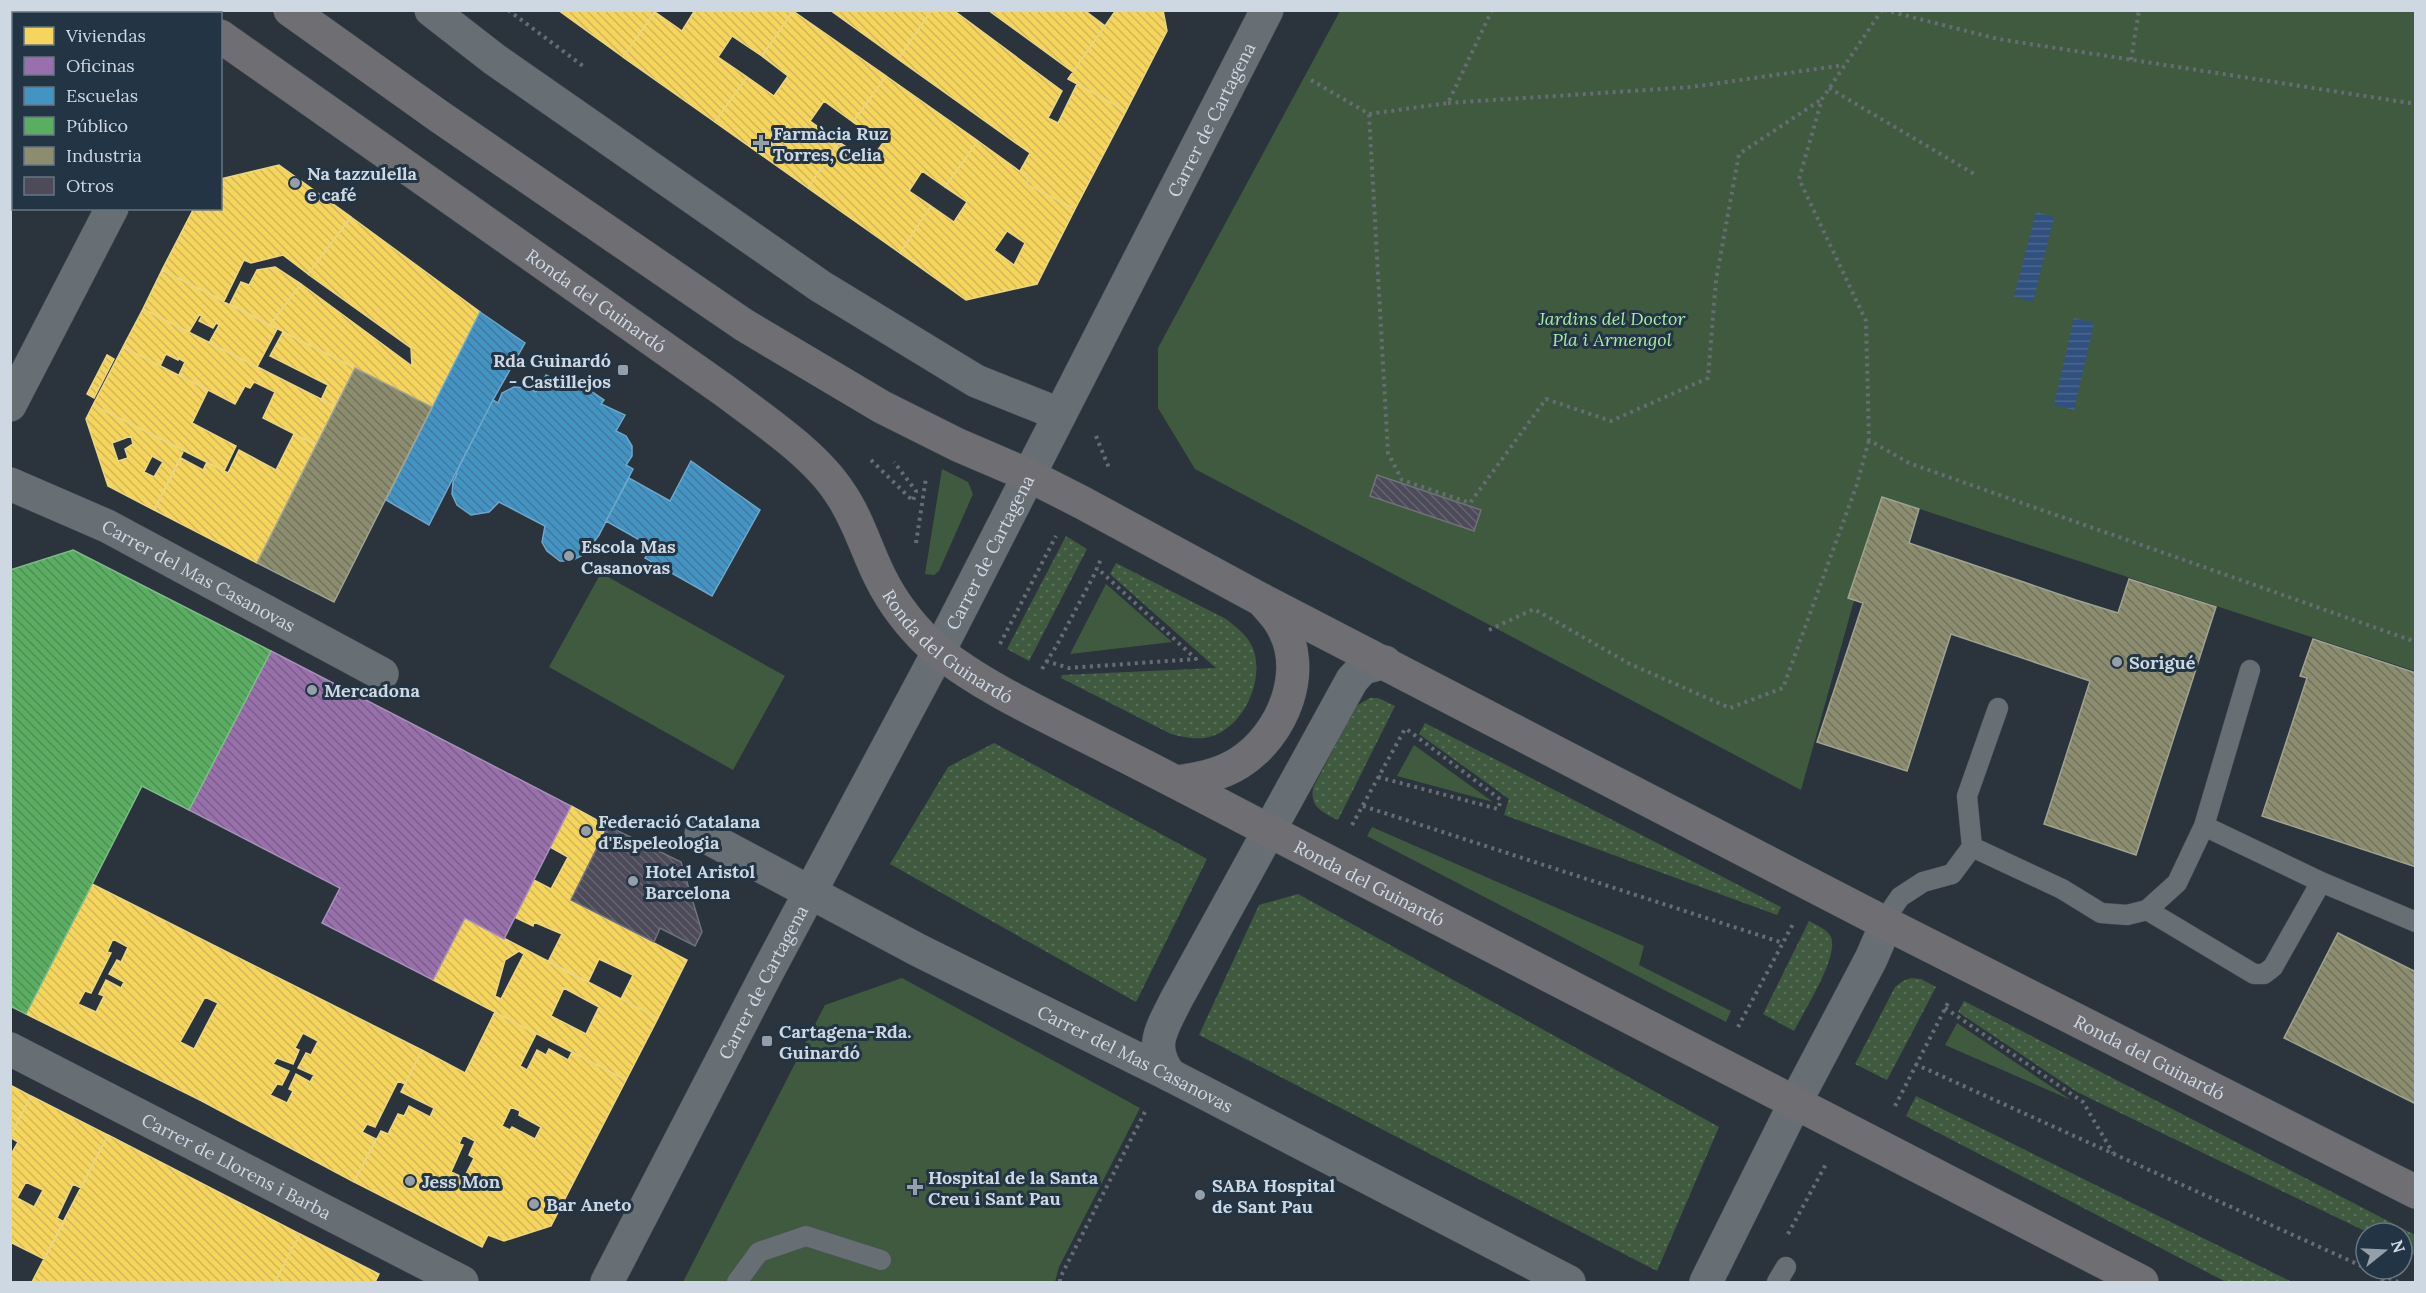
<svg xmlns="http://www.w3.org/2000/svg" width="2426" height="1293" font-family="Lora,serif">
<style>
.grass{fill:url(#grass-dots)}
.green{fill:#405a3f}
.water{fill:url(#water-rules)}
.homes{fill:url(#homes-back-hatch);stroke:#ead684;stroke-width:1.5;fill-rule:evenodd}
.offices{fill:url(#offices-back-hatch);stroke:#a98fbc;stroke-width:1.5}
.schools{fill:url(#schools-back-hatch);stroke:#6da8cd;stroke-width:1.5}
.public{fill:url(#public-back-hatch);stroke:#7dbb88;stroke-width:1.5}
.industry{fill:url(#industry-back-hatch);stroke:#a0a391;stroke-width:1.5}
.building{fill:url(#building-back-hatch);stroke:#70727a;stroke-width:1.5}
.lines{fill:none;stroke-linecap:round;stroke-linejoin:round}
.service-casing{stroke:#495159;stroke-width:21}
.minor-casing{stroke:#495159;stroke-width:34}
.tertiary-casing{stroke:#495159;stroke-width:34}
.primary-casing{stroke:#495159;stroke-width:34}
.path{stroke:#666c73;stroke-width:4;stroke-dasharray:3 4.5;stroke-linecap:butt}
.service{stroke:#676f75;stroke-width:20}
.minor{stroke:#676f75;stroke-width:33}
.tertiary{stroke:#676f75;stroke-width:33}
.primary{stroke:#6f6e73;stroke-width:33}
.poi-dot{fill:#959fa9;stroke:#233444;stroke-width:2}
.labels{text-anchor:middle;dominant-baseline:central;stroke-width:6;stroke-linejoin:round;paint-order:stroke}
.street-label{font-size:18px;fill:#ced8e3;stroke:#233444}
.poi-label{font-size:18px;font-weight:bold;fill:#ced8e3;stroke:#233444;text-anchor:start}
.park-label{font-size:18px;font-style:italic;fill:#a9eba1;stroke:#233444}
</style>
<defs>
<pattern id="grass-dots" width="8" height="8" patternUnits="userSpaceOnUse" patternTransform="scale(1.5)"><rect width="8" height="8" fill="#405a3f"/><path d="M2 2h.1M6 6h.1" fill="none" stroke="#5a715b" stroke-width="1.8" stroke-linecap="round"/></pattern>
<pattern id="water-rules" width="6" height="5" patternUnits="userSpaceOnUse" patternTransform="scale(1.5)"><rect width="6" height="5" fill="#30507e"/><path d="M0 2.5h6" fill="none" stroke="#4d6890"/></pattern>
<pattern id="homes-back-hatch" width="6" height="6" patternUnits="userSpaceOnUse" patternTransform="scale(1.5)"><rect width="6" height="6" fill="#f6d55c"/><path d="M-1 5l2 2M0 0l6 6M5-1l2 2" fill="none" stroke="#d1b757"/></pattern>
<pattern id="offices-back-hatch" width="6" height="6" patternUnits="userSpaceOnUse" patternTransform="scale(1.5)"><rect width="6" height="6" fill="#9970ab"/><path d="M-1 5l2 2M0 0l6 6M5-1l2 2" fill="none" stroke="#796087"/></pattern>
<pattern id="schools-back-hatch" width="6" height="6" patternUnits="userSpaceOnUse" patternTransform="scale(1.5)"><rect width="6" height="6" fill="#4393c3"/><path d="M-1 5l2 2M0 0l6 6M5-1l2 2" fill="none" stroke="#427a9d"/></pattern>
<pattern id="public-back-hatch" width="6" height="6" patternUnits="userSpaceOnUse" patternTransform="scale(1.5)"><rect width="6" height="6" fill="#5aae61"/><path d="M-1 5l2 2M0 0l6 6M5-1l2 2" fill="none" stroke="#528d58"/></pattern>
<pattern id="industry-back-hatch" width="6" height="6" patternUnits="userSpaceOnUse" patternTransform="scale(1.5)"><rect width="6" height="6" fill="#8c8c6e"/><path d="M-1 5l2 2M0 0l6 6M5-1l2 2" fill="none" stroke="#71725f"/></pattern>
<pattern id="building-back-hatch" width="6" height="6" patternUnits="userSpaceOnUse" patternTransform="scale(1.5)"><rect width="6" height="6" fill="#4d4b59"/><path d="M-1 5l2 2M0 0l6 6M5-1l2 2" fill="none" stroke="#656471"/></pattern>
</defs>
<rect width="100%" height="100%" fill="#2b343c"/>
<path class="grass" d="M1066 536 1087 549 1029 661 1007 649Z
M1116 563 1226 619C1236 627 1246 634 1252 646 1267 679 1242 733 1204 738 1193 739 1182 737 1171 734L1061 678 1062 675 1216 668 1110 574Z
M1370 698H1378L1395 706 1338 820C1322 812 1310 807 1313 788L1356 706Z
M1425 723 1781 907 1777 915 1504 815 1509 799 1419 734Z
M994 743 1207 859 1136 1002 890 864 948 767Z
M1298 894 1719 1127 1657 1271 1199 1035 1259 905Z
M1809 921C1816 925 1827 929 1831 937 1839 957 1804 1011 1794 1031L1763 1014Z
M1911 978 1921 979 1936 987 1887 1080 1855 1064 1895 987 1903 981Z
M1964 1001 2415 1235V1256L2402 1249V1233H2369L2077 1092 1958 1012Z
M1916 1096 2292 1282H2226L1906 1116Z"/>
<path class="green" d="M1340 11H2415V671L1883 497 1801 790 1195 469 1158 408V348Z
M942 469 968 482 973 494 939 571 934 575 925 574Z
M601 573 785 676 733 770 549 667Z
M1106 584 1172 642 1070 654Z
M1414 745 1493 802 1397 776Z
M1372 827 1644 946 1639 965 1731 1011 1726 1022 1367 836Z
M902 978 1140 1108 1059 1267 1055 1282H683L825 1005Z
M1957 1023 2071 1100 1945 1045Z"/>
<path class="water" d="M2036 212 2054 217 2033 302 2014 297Z
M2074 318 2094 323 2074 410 2054 405Z"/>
<path class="homes" d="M10 10H75L79 14H14V99L10 97Z
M558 10H653L655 12 623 57Z
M695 10 793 11 762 56 732 36 718 57 747 77 715 122 623 57 655 12 682 31Z
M830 10H932L898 59Z
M932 10H953L1062 91 1048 118 1058 123 1077 84 1126 111 1075 209 1026 184 1029 178 1020 171 1030 153 898 59Z
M988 10H1084L1105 26 1073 72Z
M1116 10H1163L1167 31 1126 111 1068 79Z
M793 11 886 76 853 122 824 101 810 121 839 142 808 188 715 122 747 77 774 96 788 76 762 56Z
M886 76 978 141 945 187 922 171 909 191 931 206 900 253 808 188 839 142 869 162 883 143 853 122Z
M978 141 1029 178 1026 184 1075 209 1037 284 966 300 900 253 931 206 954 222 967 202 945 187ZM1007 231 1025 243 1014 265 994 250Z
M279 165 351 217 308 274 283 255 251 263 244 260 224 301 162 270 194 208H220V179Z
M351 217 480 312 432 407 270 325 301 284 412 366 411 348 308 274Z
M275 267 301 284 270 325 230 304 241 282 249 285 257 270Z
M162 270 277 329 257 367 209 343 219 325 216 323 213 328 199 321 202 316 199 315 189 332 143 309Z
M143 309 335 406 316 445 263 418 275 392 254 382 250 388 245 386 235 404 179 375 185 362 178 358V360L166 354 160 366 123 347Z
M283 332 355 368 335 406 321 400 328 385 270 356Z
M123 347 208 390 192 423 236 446 224 471 93 405Z
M107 355 114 359 94 398 87 394Z
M93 405 184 450 154 510 108 486 86 419ZM131 436 133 444 125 449 128 458 118 461 112 443ZM152 456 163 462 154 477 144 472Z
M294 434 316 445 257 563 154 510 181 458 203 470 207 462 228 473 239 450 276 470Z
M571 806 608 826 571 900 687 960 658 1018 621 999 633 975 599 959 588 982 571 974 548 962 562 934 534 922 533 926 514 917 534 880 551 889 568 857 550 847Z
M92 884 422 1050 405 1084 398 1081 375 1127 367 1124 362 1132 376 1139 354 1182 200 1100 26 1014ZM113 939 128 947 121 962 117 960 109 974 124 982 121 988 106 980 99 994 104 996 96 1012 78 1004 85 991 91 993 111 953 107 952ZM205 997 218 1003 194 1049 180 1042ZM303 1033 318 1041 311 1055 306 1053 298 1068 314 1075 310 1082 296 1074 289 1089 293 1091 287 1103 270 1095 277 1084 282 1085 289 1071 273 1064 277 1058 293 1064 299 1050 295 1048Z
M465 918 658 1018 626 1080 433 980ZM519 951 524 954 501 999 495 996 505 960ZM564 988 599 1007 586 1034 551 1016Z
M495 1012 536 1034 520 1066 527 1070 537 1050 546 1055 549 1049 568 1060 572 1052 626 1080 551 1226 504 1241 488 1235 482 1247 354 1182 381 1131 388 1134 398 1114 404 1116 409 1106 430 1117 434 1108 401 1092 422 1050 465 1073ZM511 1107 520 1111 519 1115 541 1127 535 1139 512 1127 510 1130 502 1126ZM463 1135 475 1141 469 1155 474 1158 464 1178 451 1172 463 1145 459 1144Z
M10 1085 31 1096 10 1137Z
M31 1096 108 1135 81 1188 73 1184 57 1218 64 1222 44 1259 10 1242V1156L18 1142 10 1137ZM26 1182 43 1190 34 1207 17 1198Z
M108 1135 300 1234 275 1282H32Z
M300 1234 379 1274 375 1282H275Z"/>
<path class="offices" d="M271 651 571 806 504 939 465 918 433 980 322 923 340 888 189 810Z"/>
<path class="schools" d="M480 312 525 343 493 400 429 525 386 500Z
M546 375 567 386 572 378 604 400 601 404 625 415 616 431 626 436 632 446V456L626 465 633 469 599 535 585 554 571 561H560L547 551 542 542 545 526 499 502 489 512 471 515 457 505 452 494 453 482 457 474 456 473 493 400 498 403 502 393 514 387 529 388 536 392Z
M691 461 760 510 712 596 645 558 652 547 606 521 629 478 670 501Z"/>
<path class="public" d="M73 550 271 651 189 810 142 786 26 1014 10 1006V570Z"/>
<path class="industry" d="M355 368 432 407 334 602 257 563Z
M1882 497 1919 509 1909 543 2076 600 2118 613 2129 579 2216 607 2136 855 2044 824 2090 681 1951 634 1907 771 1817 742 1863 603 1848 598Z
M2313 639 2416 673V867L2262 816 2307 678 2300 676Z
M2338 933 2416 972V1104L2284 1038Z"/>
<path class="building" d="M1377 475 1481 510 1474 531 1370 496Z
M608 826 681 862 702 932 695 946 660 928 654 942 571 900Z"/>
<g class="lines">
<g class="service-casing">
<path id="service" d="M2204 826 2321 882 2416 922
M1972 847 2062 889 2101 913 2127 915 2147 910 2177 883 2204 826 2250 670
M2147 910 2254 974H2264L2273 967 2321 882
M1883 922 1900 897 1923 882 1952 874 1972 847 1967 796 1998 708
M737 1282 759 1252 806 1236 881 1260
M1777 1282 1786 1267"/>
</g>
<g class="minor-casing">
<g id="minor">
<path d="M431 10 494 59 820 286 976 381 1059 414"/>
<path d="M10 405 112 208"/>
<path id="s1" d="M10 484 107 526 382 674"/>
<path id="s2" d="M701 834 918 950 1170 1075 1569 1282"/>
<path id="s3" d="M10 1049 462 1282"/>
<path d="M1170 1075C1148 1046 1162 1029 1176 1000L1352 680 1363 668 1385 662"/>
<path id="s4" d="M607 1282 768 971 939 651"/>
<path d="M1706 1282 1796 1101 1871 959 1881 936 1883 922"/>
</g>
</g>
<g class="tertiary-casing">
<g id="tertiary">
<path id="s5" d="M939 651 1267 10"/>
</g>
</g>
<g class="primary-casing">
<g id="primary">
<path d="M188 10 192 14"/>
<path id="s6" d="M290 10 440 117 744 325 882 407 958 445 1028 475 1083 503 1262 600 1883 922 2416 1192"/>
<path id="s7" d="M220 36 725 391C762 419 815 454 840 493 858 519 866 549 880 577 893 604 915 632 938 651 985 689 1055 720 1109 748 1185 786 1261 827 1337 866 1606 1004 1875 1142 2142 1282"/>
<path d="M1177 782C1198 779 1220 775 1239 763 1283 735 1310 670 1280 622 1275 614 1268 607 1262 600"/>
</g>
</g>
<path class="path" d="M508 10 583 66
M1882 10 1822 99 1799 179 1866 321 1869 440 1909 463 2416 642
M1884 10 1998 39 2416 104
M2131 60 2139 10
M1311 80 1369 114 1388 453 1402 480 1470 503 1546 399 1611 421 1708 378 1716 280 1739 154 1822 99
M1829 88 1976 175
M1448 103 1692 87 1844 65
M1369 114 1448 103 1492 10
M1096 436 1109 468
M871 460 913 501 916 491 894 462
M916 543 926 478
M1489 630 1534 609 1630 664 1730 708 1783 688 1857 484 1869 440
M1000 644 1056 536
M1046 661 1069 668 1196 659 1097 568
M1042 669 1057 645 1094 575 1101 559
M1378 777 1498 809 1501 800 1405 728
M1363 806 1783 943
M1352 825 1406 727
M1945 1008 2083 1102 2113 1153
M1738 1027 1794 922
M1915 1064 2366 1268
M1895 1106 1949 1001
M1788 1234 1826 1164
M2368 1269 2398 1282
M2377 1273 2384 1282
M1060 1282V1278L1146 1110"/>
<use href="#service" class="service"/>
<use href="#minor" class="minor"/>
<use href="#tertiary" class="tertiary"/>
<use href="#primary" class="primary"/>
</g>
<g class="poi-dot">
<path d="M758 134h6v6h6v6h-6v6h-6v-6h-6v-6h6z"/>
<circle cx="295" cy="183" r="6"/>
<rect x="617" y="364" width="12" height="12" rx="3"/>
<circle cx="569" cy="556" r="6"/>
<circle cx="2117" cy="662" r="6"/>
<circle cx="312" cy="690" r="6"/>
<circle cx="586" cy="831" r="6"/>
<circle cx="633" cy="881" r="6"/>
<rect x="761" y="1035" width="12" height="12" rx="3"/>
<circle cx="410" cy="1181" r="6"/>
<path d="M912 1178h6v6h6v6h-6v6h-6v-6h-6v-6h6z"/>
<circle cx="1200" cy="1195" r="6"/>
<circle cx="534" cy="1204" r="6"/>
</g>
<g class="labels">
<g class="street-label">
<text stroke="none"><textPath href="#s5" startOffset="597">Carrer de Cartagena</textPath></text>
<text stroke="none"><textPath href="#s7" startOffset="460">Ronda del Guinardó</textPath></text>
<text stroke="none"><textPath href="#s5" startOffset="111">Carrer de Cartagena</textPath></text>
<text stroke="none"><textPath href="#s1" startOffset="210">Carrer del Mas Casanovas</textPath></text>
<text stroke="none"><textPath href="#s7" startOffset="964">Ronda del Guinardó</textPath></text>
<text stroke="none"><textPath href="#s7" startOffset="1450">Ronda del Guinardó</textPath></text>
<text stroke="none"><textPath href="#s4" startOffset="338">Carrer de Cartagena</textPath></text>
<text stroke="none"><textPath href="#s6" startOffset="2138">Ronda del Guinardó</textPath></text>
<text stroke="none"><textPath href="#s2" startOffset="489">Carrer del Mas Casanovas</textPath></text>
<text stroke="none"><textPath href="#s3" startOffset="255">Carrer de Llorens i Barba</textPath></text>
</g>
<g class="poi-label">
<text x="773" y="133">Farmàcia Ruz<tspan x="773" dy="21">Torres, Celia</tspan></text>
<text x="307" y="173">Na tazzulella<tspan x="307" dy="21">e café</tspan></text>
<text x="611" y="360" text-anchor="end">Rda Guinardó<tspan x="611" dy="21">- Castillejos</tspan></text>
<text x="581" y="546">Escola Mas<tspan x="581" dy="21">Casanovas</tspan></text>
<text x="2129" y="662">Sorigué</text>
<text x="324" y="690">Mercadona</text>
<text x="598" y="821">Federació Catalana<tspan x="598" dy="21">d'Espeleologia</tspan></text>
<text x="645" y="871">Hotel Aristol<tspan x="645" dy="21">Barcelona</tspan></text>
<text x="779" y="1031">Cartagena-Rda.<tspan x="779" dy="21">Guinardó</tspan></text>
<text x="928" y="1177">Hospital de la Santa<tspan x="928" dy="21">Creu i Sant Pau</tspan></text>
<text x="422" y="1181">Jess Mon</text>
<text x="1212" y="1185">SABA Hospital<tspan x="1212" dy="21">de Sant Pau</tspan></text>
<text x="546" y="1204">Bar Aneto</text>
</g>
<g class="park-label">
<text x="1612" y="318">Jardins del Doctor<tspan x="1612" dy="21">Pla i Armengol</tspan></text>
</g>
</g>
<rect width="2426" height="1293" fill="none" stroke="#ced8e3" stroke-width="24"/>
<rect x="12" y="12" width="210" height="198" fill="#233444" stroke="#677684" stroke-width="1.5"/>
<rect x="24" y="27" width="30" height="18" fill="#f6d55c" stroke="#677684" stroke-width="1.5"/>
<text x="66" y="42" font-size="18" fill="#ced8e3">Viviendas</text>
<rect x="24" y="57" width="30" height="18" fill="#9970ab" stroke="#677684" stroke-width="1.5"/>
<text x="66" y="72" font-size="18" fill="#ced8e3">Oficinas</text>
<rect x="24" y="87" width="30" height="18" fill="#4393c3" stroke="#677684" stroke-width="1.5"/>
<text x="66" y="102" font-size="18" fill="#ced8e3">Escuelas</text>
<rect x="24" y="117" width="30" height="18" fill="#5aae61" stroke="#677684" stroke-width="1.5"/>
<text x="66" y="132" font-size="18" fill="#ced8e3">Público</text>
<rect x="24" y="147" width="30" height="18" fill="#8c8c6e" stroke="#677684" stroke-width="1.5"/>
<text x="66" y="162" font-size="18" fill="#ced8e3">Industria</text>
<rect x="24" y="177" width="30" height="18" fill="#4d4b59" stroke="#677684" stroke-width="1.5"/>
<text x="66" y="192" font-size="18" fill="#ced8e3">Otros</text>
<g transform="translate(2384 1251) rotate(72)"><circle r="28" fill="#233444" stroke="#677684" stroke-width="1.5"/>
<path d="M0-4.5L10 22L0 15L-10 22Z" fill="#959fa9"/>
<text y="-9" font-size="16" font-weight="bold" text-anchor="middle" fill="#ced8e3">N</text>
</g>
</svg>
